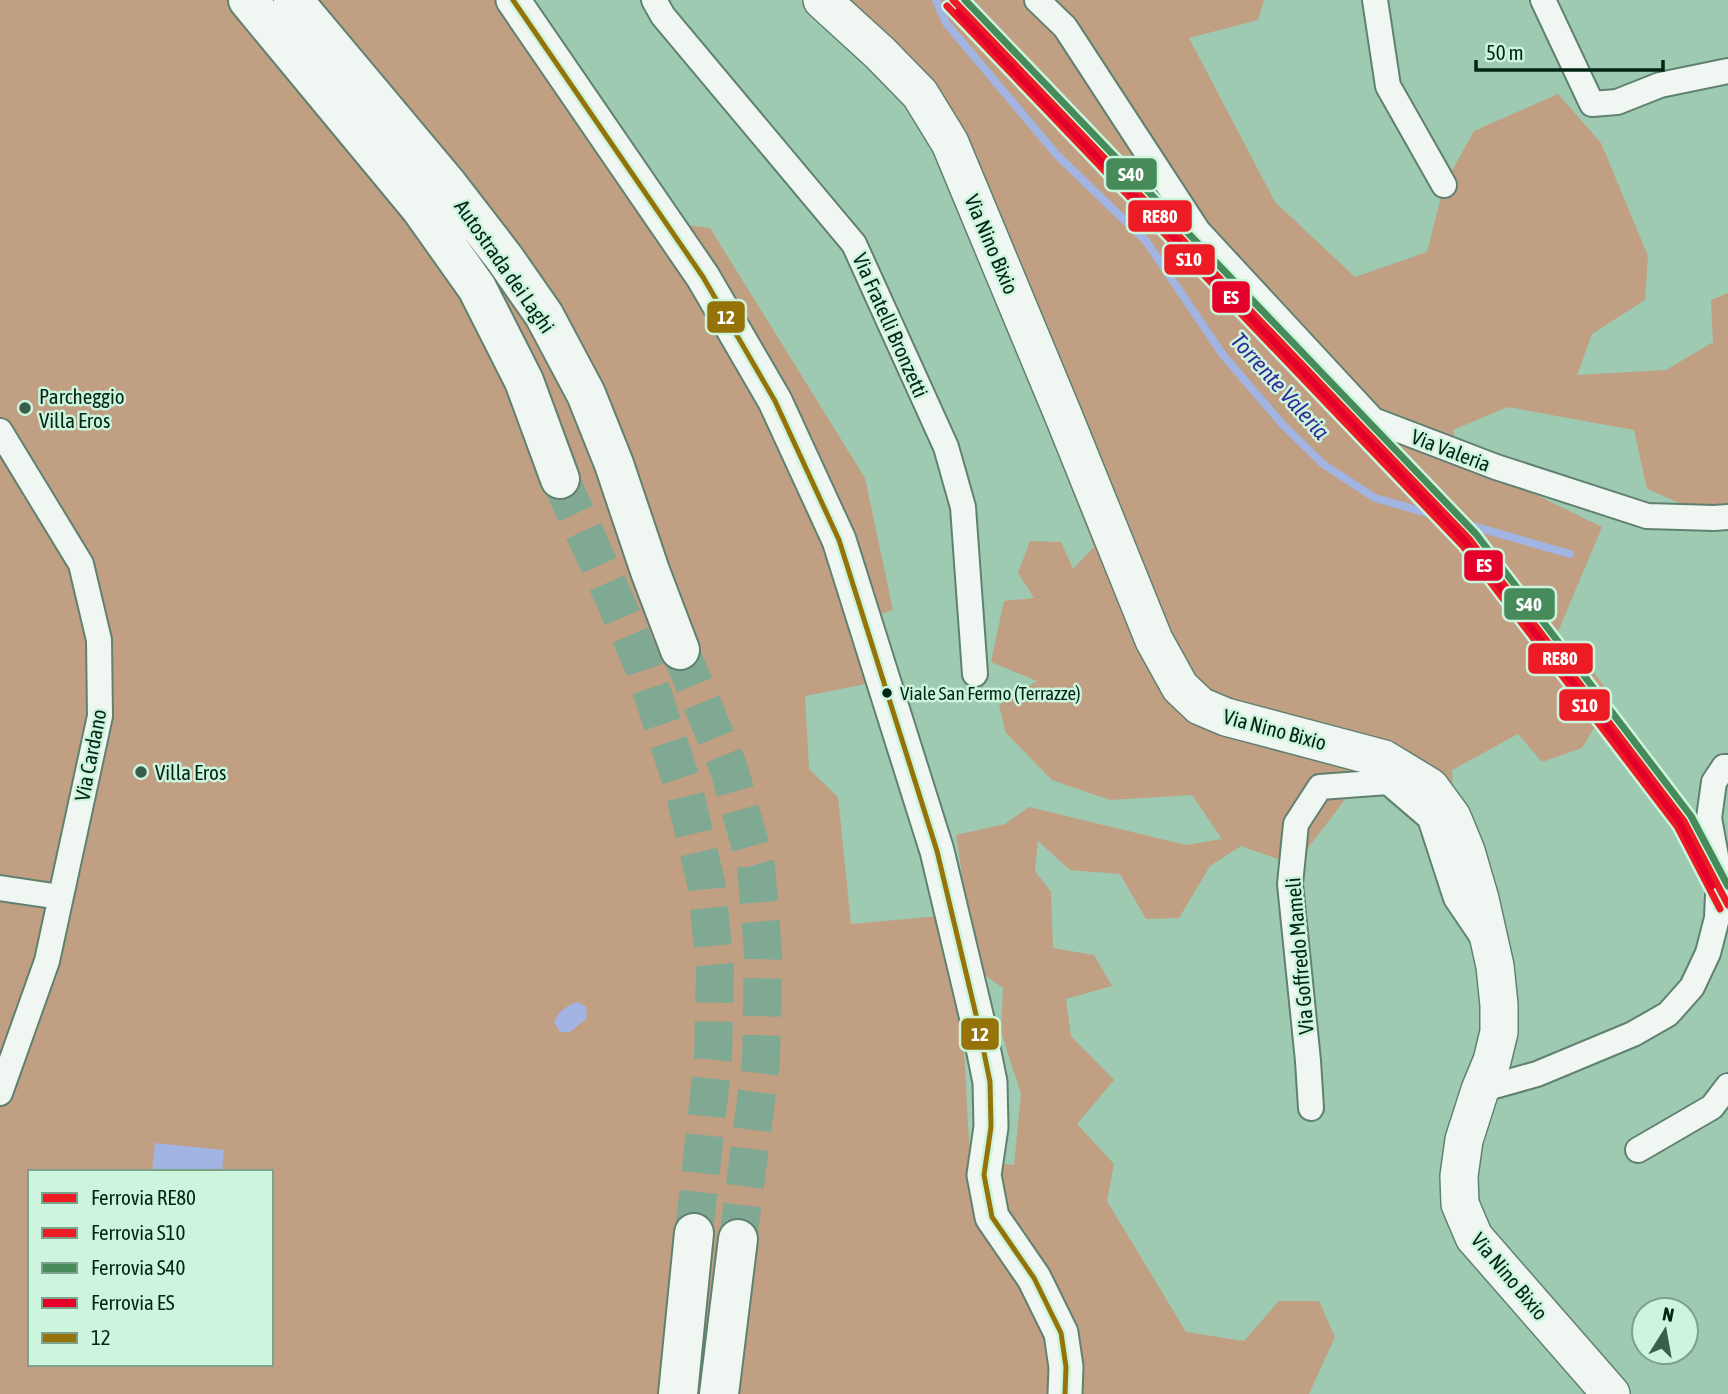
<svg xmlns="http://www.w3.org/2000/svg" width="1728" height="1394" font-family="'Asap Condensed',sans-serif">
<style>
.green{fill:#c09f83;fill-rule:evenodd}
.water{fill:#a1b4e2}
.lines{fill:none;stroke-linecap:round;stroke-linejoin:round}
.stream{stroke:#a1b4e2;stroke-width:8}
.motorway-tunnel{stroke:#7fa992;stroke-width:38;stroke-dasharray:38 19;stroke-linecap:butt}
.minor-casing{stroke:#618170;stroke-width:28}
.secondary-casing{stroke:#618170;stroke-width:37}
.primary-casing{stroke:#618170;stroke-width:40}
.motorway-casing{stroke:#618170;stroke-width:42}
.minor{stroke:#f0f7f3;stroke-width:24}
.secondary{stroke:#f0f7f3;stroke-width:33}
.primary{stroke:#f0f7f3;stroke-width:37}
.motorway{stroke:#f0f7f3;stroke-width:38}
.bus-1-casing{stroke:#cdf4dc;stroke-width:10}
.bus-1{stroke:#957308;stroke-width:5}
.rail-1-casing{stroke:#cdf4dc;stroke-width:12}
.rail-2-casing{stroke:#cdf4dc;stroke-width:12}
.rail-3-casing{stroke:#cdf4dc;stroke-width:12}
.rail-4-casing{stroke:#cdf4dc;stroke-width:12}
.rail-1{stroke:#ed1c24;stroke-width:7}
.rail-2{stroke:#ed1c24;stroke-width:7}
.rail-3{stroke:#478b5a;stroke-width:7}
.rail-4{stroke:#e4002b;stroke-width:7}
.poi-dot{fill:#395f4c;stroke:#cdf4dc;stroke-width:2.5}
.bus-dot{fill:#022615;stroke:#cdf4dc;stroke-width:2.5}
.labels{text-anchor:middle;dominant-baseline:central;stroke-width:5;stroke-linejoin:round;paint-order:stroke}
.bus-label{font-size:19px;fill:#022615;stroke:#cdf4dc;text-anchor:start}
.street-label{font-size:21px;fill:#022615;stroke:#cdf4dc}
.poi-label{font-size:21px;fill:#022615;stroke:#cdf4dc;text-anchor:start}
.water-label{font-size:23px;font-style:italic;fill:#362c99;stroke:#cdf4dc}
.line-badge{stroke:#cdf4dc;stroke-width:2.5}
.badge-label{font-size:19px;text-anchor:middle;font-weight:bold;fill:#fff}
</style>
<rect width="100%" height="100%" fill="#9ecab1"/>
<path class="green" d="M0 0H504L655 221 710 228 865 478 893 610 857 623 871 683 805 696 809 769 838 797 851 924 940 916 961 994 970 1160 1014 1165 1021 1094 1001 1032 1003 988 976 969 956 835 1005 824 1029 807 1186 845 1222 839 1192 795 1110 800 1052 780 1006 733 999 705 1037 681 991 662 1004 601 1034 598 1018 573 1030 541 1061 542 1073 569 1094 547 958 197 901 94 809 0H1264L1258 20 1189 38 1275 202 1355 277 1427 252 1444 185 1474 131 1558 94 1601 143 1648 256 1645 300 1592 334 1577 375 1666 370 1713 342 1711 300 1728 293V515L1714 518 1647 489 1634 430 1508 407 1453 430 1461 458 1602 527 1552 646 1584 658 1612 698 1582 748 1542 762 1518 734 1452 770 1453 791 1350 793 1295 865 1241 846 1210 866 1179 918 1146 919 1120 874 1070 870 1038 841 1035 871 1051 892 1053 948 1094 955 1112 986 1066 999 1071 1036 1114 1080 1077 1124 1114 1164 1107 1201 1186 1332 1244 1341 1279 1301H1319L1335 1337 1309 1394H0ZM30 1172H271V1364H30Z"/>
<path class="water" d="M578 1002 586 1007 587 1018 570 1032H560L554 1022C557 1013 568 1004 578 1002Z
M155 1143 224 1150 222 1172H152Z"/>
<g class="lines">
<path class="stream" d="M936 0 946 23 1057 155 1146 241 1223 355 1283 425 1323 464 1375 498 1570 554"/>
<path class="motorway-tunnel" d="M560 479 602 571 643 665 683 786 707 887 715 968 713 1059 694 1233
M680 650 729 769 756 866 763 953 761 1062 738 1239"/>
<g class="minor-casing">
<path id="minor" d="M654 0 663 16 854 244 946 447 963 507 975 674
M1037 0 1065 27 1198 231 1373 420 1496 467 1647 516 1714 518 1728 517
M1375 0 1388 86 1444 185
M1543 0 1592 104 1617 102 1660 85 1728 71
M0 431 81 564 99 640 100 716 47 961 0 1093
M0 888 60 897
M1480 1090 1537 1074 1633 1034 1668 1014 1692 987 1708 953 1717 918 1719 873 1709 818 1714 782 1724 767H1728
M1311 1108 1308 1061 1290 884 1296 824 1320 787 1388 782 1430 818 1456 898 1481 935
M1638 1150 1712 1107 1728 1086"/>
</g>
<g class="secondary-casing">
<path id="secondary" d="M513 0 703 277 775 401 839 540 937 851 978 1023 990 1082 991 1127 984 1175 992 1217 1034 1278 1061 1333 1066 1367 1065 1394"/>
</g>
<g class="primary-casing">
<path id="primary" d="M822 0 880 53 920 94 950 143 1064 417 1154 640 1180 687 1200 706 1226 717 1384 759 1430 787 1452 817 1466 851 1480 899 1495 966 1499 1005V1032L1492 1061 1480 1090 1464 1140 1459 1176 1460 1204 1474 1237 1611 1394"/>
</g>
<g class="motorway-casing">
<path id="motorway" d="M248 0 421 209 477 288 524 381 560 479
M293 0 448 185 505 259 544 315 586 394 614 464 650 571 680 650
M678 1394 694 1233
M719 1394 738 1239"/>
</g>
<use href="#minor" class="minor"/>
<use href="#secondary" class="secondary"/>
<use href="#primary" class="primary"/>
<use href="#motorway" class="motorway"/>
<g class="bus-1-casing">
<path id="bus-1" d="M513 0 703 277 775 401 839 540 937 851 978 1023 990 1082 991 1127 984 1175 992 1217 1034 1278 1061 1333 1066 1367 1065 1394"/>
</g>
<use href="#bus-1" class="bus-1"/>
<g class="rail-1-casing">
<path id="rail-1" d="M953 0 1470 540 1684 821 1728 905"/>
</g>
<g class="rail-2-casing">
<path id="rail-2" d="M947 6 1463 546 1677 826 1720 909"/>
</g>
<g class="rail-3-casing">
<path id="rail-3" d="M965 0 1476 534 1691 816 1728 886"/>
</g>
<g class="rail-4-casing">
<path id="rail-4" d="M958 12 1464 540 1679 821 1712 886"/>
</g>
<use href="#rail-1" class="rail-1"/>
<use href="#rail-2" class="rail-2"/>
<use href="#rail-3" class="rail-3"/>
<use href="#rail-4" class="rail-4"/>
</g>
<g class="poi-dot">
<circle cx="25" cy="408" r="7"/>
<circle cx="141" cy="772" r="7"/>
</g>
<circle class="bus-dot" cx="887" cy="693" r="6"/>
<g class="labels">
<g class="bus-label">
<text x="900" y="693">Viale San Fermo (Terrazze)</text>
</g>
<g class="street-label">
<text transform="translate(992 244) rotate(67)">Via Nino Bixio</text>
<text transform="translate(505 266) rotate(55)">Autostrada dei Laghi</text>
<text transform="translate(891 325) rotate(66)">Via Fratelli Bronzetti</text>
<text transform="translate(1451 450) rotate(21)">Via Valeria</text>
<text transform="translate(1275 729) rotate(15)">Via Nino Bixio</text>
<text transform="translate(90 755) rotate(-79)">Via Cardano</text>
<text transform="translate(1299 956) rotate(-95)">Via Goffredo Mameli</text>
<text transform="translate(1510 1276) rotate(50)">Via Nino Bixio</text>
</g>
<g class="poi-label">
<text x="39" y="396">Parcheggio<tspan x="39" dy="24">Villa Eros</tspan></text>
<text x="155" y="772">Villa Eros</text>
</g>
<g class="water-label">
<text transform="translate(1280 386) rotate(48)">Torrente Valeria</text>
</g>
</g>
<g class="line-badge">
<rect x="1105" y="157" width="53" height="34" rx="7" fill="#478b5a"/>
<rect x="1127" y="199" width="66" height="34" rx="7" fill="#ed1c24"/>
<rect x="1163" y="243" width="53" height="33" rx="7" fill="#ed1c24"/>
<rect x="1211" y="280" width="40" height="34" rx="7" fill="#e4002b"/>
<rect x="706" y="300" width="40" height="34" rx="7" fill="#957308"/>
<rect x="1463" y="549" width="41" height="33" rx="7" fill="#e4002b"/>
<rect x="1503" y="587" width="53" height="34" rx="7" fill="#478b5a"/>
<rect x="1527" y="642" width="67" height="33" rx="7" fill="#ed1c24"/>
<rect x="1558" y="688" width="53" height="34" rx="7" fill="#ed1c24"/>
<rect x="960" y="1017" width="40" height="34" rx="7" fill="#957308"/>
</g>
<g class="badge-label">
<text x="1131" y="181">S40</text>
<text x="1160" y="223">RE80</text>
<text x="1189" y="266">S10</text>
<text x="1231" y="304">ES</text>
<text x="726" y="324">12</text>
<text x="1484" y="572">ES</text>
<text x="1529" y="611">S40</text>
<text x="1560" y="665">RE80</text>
<text x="1585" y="712">S10</text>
<text x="980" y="1041">12</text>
</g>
<rect x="28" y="1170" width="245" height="196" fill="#cdf4dc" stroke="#7ca28c" stroke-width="2"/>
<rect x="42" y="1193" width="35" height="10" fill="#ed1c24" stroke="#7ca28c" stroke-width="2"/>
<text x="91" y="1205" font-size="21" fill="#022615">Ferrovia RE80</text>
<rect x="42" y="1228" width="35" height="10" fill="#ed1c24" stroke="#7ca28c" stroke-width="2"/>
<text x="91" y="1240" font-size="21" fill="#022615">Ferrovia S10</text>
<rect x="42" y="1263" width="35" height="10" fill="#478b5a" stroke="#7ca28c" stroke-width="2"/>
<text x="91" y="1275" font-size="21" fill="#022615">Ferrovia S40</text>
<rect x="42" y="1298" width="35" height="10" fill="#e4002b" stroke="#7ca28c" stroke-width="2"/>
<text x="91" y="1310" font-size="21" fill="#022615">Ferrovia ES</text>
<rect x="42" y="1333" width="35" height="10" fill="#957308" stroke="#7ca28c" stroke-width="2"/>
<text x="91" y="1345" font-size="21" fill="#022615">12</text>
<g transform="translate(1665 1331) rotate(11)"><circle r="33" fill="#cdf4dc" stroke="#7ca28c" stroke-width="2"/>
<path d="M0-5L12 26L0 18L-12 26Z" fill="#395f4c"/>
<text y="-10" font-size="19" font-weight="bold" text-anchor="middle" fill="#022615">N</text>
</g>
<path d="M1476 60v10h187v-10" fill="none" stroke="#022615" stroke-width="3.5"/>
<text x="1486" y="60" font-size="21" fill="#022615" stroke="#cdf4dc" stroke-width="5" paint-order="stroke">50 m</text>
</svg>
